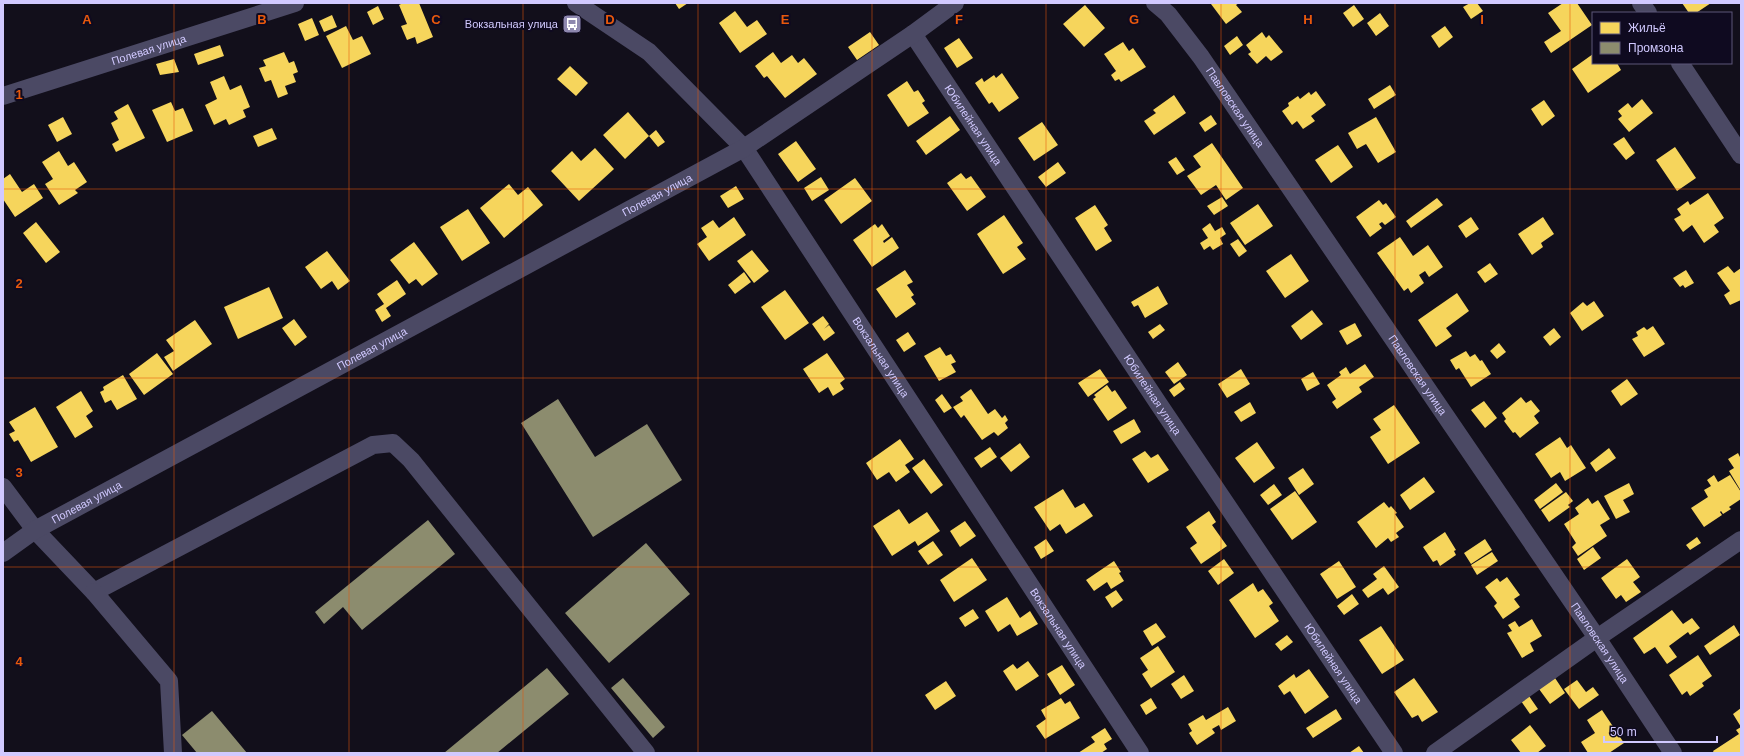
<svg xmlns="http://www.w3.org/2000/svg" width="1744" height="756" font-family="Helvetica,sans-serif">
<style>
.homes{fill:#f6d55c}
.industry{fill:#8c8c6e}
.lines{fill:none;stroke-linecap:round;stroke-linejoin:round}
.minor{stroke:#4b4964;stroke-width:18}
.grid{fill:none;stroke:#e8590c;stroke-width:1;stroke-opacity:0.55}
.labels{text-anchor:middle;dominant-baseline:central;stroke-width:4;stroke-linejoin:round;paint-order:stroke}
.poi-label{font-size:11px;fill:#d1c9ff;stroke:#0f0a20;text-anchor:end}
.street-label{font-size:11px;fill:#d1c9ff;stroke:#0f0a20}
.grid-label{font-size:13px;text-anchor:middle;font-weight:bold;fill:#e8590c;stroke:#0f0a20;stroke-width:4;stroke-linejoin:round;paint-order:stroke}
</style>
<rect width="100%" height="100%" fill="#120f1b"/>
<path class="homes" d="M403 3H419L433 37 417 44 415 37 407 40 401 26 407 24 399 5Z
M675 3H688L679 9Z
M1212 3H1239L1236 5 1242 12 1226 24 1211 4Z
M1470 3H1477L1483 11 1471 19 1463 7Z
M1563 3H1577L1592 25 1551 53 1544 42 1561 31 1548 13Z
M1682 3H1711L1696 13H1689Z
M1085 5 1105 28 1084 47 1063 24Z
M1354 5 1364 19 1353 27 1343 13Z
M378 6 384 19 373 25 367 12Z
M735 11 747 27 757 20 767 34 740 53 719 23Z
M1380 13 1389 26 1376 36 1367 23Z
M332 15 337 27 324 32 319 21Z
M312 18 319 35 305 41 298 24Z
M346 26 353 40 362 36 371 54 342 68 326 36Z
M1445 26 1453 37 1439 48 1431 36Z
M870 32 879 45 857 60 848 47Z
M1262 32 1266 38 1269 35 1283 52 1271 61 1266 56 1257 64 1248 54 1251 52 1246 45Z
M1237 36 1243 45 1230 55 1224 46Z
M959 38 973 58 957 68 944 48Z
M1123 42 1129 51 1133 48 1146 67 1121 82 1119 79 1115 81 1111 75 1116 71 1104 54Z
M220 45 224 56 198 65 194 54Z
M284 52 289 63 294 61 298 72 293 74 296 82 285 86 288 94 278 98 271 80 265 82 259 68 266 66 263 60Z
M773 52 781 63 792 55 798 63 804 58 817 74 785 98 767 76 764 78 755 66Z
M1593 54V63H1617L1621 70 1588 93 1572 69Z
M174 59 179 72 160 75 156 64Z
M570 66 588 83 576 96 557 79Z
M1002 73 1019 98 999 112 992 102 989 104 975 83 982 78 984 82 994 75 996 78Z
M224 76 230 90 241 85 250 107 243 110 246 117 229 125 226 119 214 125 205 105 217 99 210 82Z
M907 81 914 92 918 90 925 101 922 103 929 113 908 127 887 95Z
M1390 85 1396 95 1374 109 1368 99Z
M1316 91 1326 105 1311 116 1315 121 1303 129 1297 121 1292 125 1282 111 1289 106 1288 103 1298 96 1300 99 1309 92 1311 95Z
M1174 95 1186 113 1154 135 1144 121 1156 113 1153 110Z
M1642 99 1653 113 1629 132 1618 119 1622 116 1618 111 1628 103 1632 108Z
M1544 100 1555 116 1542 126 1531 109Z
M171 102 175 111 183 108 193 131 167 142 152 110Z
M128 104 145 138 116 152 112 144 119 140 111 123 118 119 114 112Z
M628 112 649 136 625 159 603 135Z
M1211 115 1217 124 1205 132 1199 123Z
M950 116 960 130 926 155 916 141Z
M63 117 72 134 57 142 48 125Z
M1376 117 1396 152 1378 163 1366 144 1357 149 1348 133Z
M1042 122 1058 145 1034 161 1018 138Z
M272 128 277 139 258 147 253 136Z
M656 130 665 142 658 147 649 136Z
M1624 137 1635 153 1626 160 1613 144Z
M796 141 816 169 798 182 778 154Z
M1212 143 1243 188 1226 200 1216 185 1201 195 1187 176 1201 167 1193 156Z
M1338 145 1353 167 1331 183 1315 160Z
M1675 147 1696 178 1677 191 1656 160Z
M595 148 614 169 579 201 551 171 572 151 581 161Z
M59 151 68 166 74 162 87 182 75 190 78 193 59 205 45 184 53 179 42 162Z
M1176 157 1185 170 1177 175 1168 162Z
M1058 162 1066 173 1046 187 1038 177Z
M961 173 966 179 971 176 986 197 967 211 947 183Z
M10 174 22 192 34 184 43 198 15 217 3 199V179Z
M821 177 829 190 812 201 804 188Z
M855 178 872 201 841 224 824 200Z
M509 184 518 195 528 187 543 205 504 238 480 208Z
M736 186 744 199 728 208 720 196Z
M1708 193 1724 218 1714 225 1719 232 1704 243 1692 225 1683 232 1674 219 1681 215 1677 209 1688 201 1690 205Z
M1222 197 1228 206 1214 215 1207 206Z
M1437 198 1443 205 1411 228 1406 221Z
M1379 200 1383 205 1386 203 1396 217 1385 225 1382 222 1379 224 1382 228 1370 237 1356 217Z
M1258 204 1273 226 1245 245 1230 223Z
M1095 205 1108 225 1104 228 1112 241 1096 251 1075 218Z
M468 209 490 243 462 261 440 227Z
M1004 215 1023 243 1017 247 1026 259 1003 274 977 234Z
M734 217 746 235 709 261 697 244 707 237 701 228 713 220 719 228Z
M1471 217 1479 229 1466 238 1458 226Z
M1543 217 1554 234 1541 243 1543 247 1532 255 1518 234Z
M36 222 60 252 46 263 23 233Z
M1210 223 1215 231 1222 227 1226 234 1220 238 1223 244 1213 250 1210 246 1204 250 1200 243 1208 238 1202 229Z
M875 224 878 228 882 224 890 236 883 241 884 243 892 237 899 248 872 267 853 240Z
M1400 237 1413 256 1428 245 1443 267 1429 277 1425 271 1419 275 1424 283 1411 293 1408 288 1404 291 1377 253Z
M1238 239 1247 251 1239 257 1230 244Z
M414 242 438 274 422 286 416 279 409 284 390 260Z
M752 250 769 271 754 283 737 261Z
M327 251 350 281 338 290 332 281 321 289 305 267Z
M1291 254 1309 281 1285 298 1266 271Z
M1490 263 1498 274 1485 283 1477 272Z
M1728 266 1734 273 1741 268V300L1730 305 1724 295 1730 291 1717 273Z
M905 270 913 282 907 285 914 295 911 297 916 304 896 318 876 289Z
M1686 270 1694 283 1685 288 1683 285 1680 287 1673 278Z
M744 272 751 282 735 294 728 285Z
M397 280 406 294 386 308 391 316 382 322 375 310 384 304 377 294Z
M1158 286 1168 304 1145 318 1138 305 1134 307 1131 302Z
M269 287 283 318 238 339 224 307Z
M785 290 809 323 785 340 761 307Z
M1457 293 1469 311 1446 328 1452 336 1436 347 1418 320Z
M1594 301 1604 316 1582 331 1570 313 1583 302 1587 306Z
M1312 310 1323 324 1301 340 1291 326Z
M823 316 829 324 824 329 829 325 835 333 824 341 812 324Z
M294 319 307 337 295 346 282 328Z
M195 320 212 344 173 371 164 357 174 351 166 340Z
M1355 323 1362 336 1347 345 1339 331Z
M1160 324 1165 330 1153 339 1148 332Z
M1653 326 1665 344 1644 357 1632 339 1638 336 1636 332 1644 327 1647 330Z
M1554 328 1561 337 1550 346 1543 337Z
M908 332 916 344 904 352 896 340Z
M1499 343 1506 352 1497 359 1490 351Z
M940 347 946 356 951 354 956 362 951 364 956 372 939 381 924 356Z
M1466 351 1470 357 1475 354 1480 361 1482 360 1491 374 1471 387 1459 368 1456 370 1450 360Z
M157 353 173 374 144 395 129 374Z
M827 353 845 379 840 383 844 389 833 396 828 387 819 393 803 369Z
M1178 362 1187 375 1174 384 1165 372Z
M1365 364 1374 377 1359 387 1362 392 1337 409 1332 402 1336 399 1327 385 1341 375 1339 372 1346 367 1350 374Z
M1100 369 1109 382 1088 397 1078 383Z
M1241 369 1250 384 1227 398 1218 384Z
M1313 372 1320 384 1307 391 1301 379Z
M123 375 137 399 117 410 111 400 105 403 100 392 104 390 103 387Z
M1627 379 1638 394 1621 406 1611 391Z
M1180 382 1185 389 1174 397 1169 390Z
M1107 385 1112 392 1115 390 1127 408 1108 421 1093 399 1096 397 1094 395Z
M971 389 988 414 995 409 1002 418 1005 415 1008 420 1005 423 1008 428 998 436 994 432 982 440 964 415 961 418 953 407 963 401 960 397Z
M81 391 93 411 86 416 93 427 75 438 56 407Z
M942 394 952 408 944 413 935 400Z
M1521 397 1526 403 1531 400 1540 411 1534 416 1539 423 1520 438 1515 432 1513 433 1504 421 1506 419 1502 413Z
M1484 401 1497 418 1485 428 1471 410Z
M1250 402 1256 413 1241 422 1234 412Z
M1394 405 1420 443 1388 464 1370 437 1381 430 1373 419Z
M35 407 58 447 31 462 18 440 14 442 9 434 15 431 9 422Z
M1134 419 1141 432 1121 444 1113 431Z
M1560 437 1567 448 1571 445 1586 468 1565 481 1560 472 1551 478 1535 454Z
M900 439 914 459 905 465 910 472 896 482 889 472 877 480 866 463Z
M1257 442 1275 468 1254 483 1235 458Z
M1020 443 1030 457 1011 472 1000 458Z
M990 447 997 457 981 468 974 458Z
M1609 448 1616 458 1596 472 1590 463Z
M1145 451 1151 458 1158 454 1169 470 1148 483 1132 459Z
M1738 453 1741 459V491L1729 471 1734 468 1728 459Z
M924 459 943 485 931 494 912 468Z
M1303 468 1314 484 1299 495 1288 478Z
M1714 475 1718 482 1730 475 1741 492V499L1729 507 1731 509 1723 514 1721 511 1720 512 1722 515 1704 527 1691 508 1708 497 1704 490 1711 486 1707 480Z
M1424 477 1435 492 1410 510 1400 495Z
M1556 483 1563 492 1540 509 1534 500Z
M1629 483 1634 494 1623 500 1630 512 1616 519 1604 496Z
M1274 484 1282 495 1268 505 1260 495Z
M1063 489 1075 508 1084 503 1093 516 1066 534 1060 524 1050 531 1034 507Z
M1295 491 1317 522 1292 540 1270 509Z
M1566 492 1573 501 1568 505 1570 507 1549 522 1541 510Z
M1588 498 1592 504 1598 500 1610 519 1600 525 1607 536 1578 556 1572 547 1576 543 1564 524 1579 514 1575 508Z
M1384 502 1389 508 1391 506 1397 513 1395 514 1404 527 1396 533 1399 537 1391 542 1388 538 1376 548 1357 522Z
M899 509 909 524 927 512 940 531 918 546 915 541 892 556 873 526Z
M1209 511 1216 522 1212 525 1227 546 1201 564 1190 548 1197 543 1186 527Z
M965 521 976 536 960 547 950 531Z
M1445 532 1456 550 1454 551 1456 555 1440 566 1437 560 1433 562 1423 547Z
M1697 537 1701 543 1690 550 1686 545Z
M1046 539 1054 551 1041 559 1034 547Z
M1485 539 1492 550 1471 564 1464 553Z
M933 541 943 555 928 565 918 551Z
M1593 547 1601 558 1584 570 1577 559Z
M1492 552 1498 561 1477 575 1471 565Z
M972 558 987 580 954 602 940 580Z
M1224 559 1234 573 1218 585 1208 571Z
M1627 559 1640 577 1633 582 1641 592 1626 602 1621 595 1616 599 1601 578Z
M1114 561 1121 572 1119 573 1124 581 1111 589 1107 582 1094 591 1086 580Z
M1339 561 1356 587 1337 599 1320 574Z
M1384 566 1399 587 1388 595 1383 588 1368 598 1362 590 1377 579 1373 574Z
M1507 577 1520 595 1514 599 1520 607 1503 619 1494 606 1497 603 1485 587 1497 578 1500 582Z
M1253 583 1258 592 1263 589 1273 603 1269 606 1279 621 1255 638 1229 600Z
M1116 590 1123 600 1112 608 1105 597Z
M1352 594 1359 604 1344 615 1337 606Z
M1007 597 1020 618 1030 611 1038 624 1017 636 1010 624 998 632 985 611Z
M973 609 979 618 965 627 959 618Z
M1672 610 1683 624 1692 618 1700 628 1690 635 1688 632 1669 646 1677 657 1667 664 1655 647 1644 654 1633 638Z
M1532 619 1542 636 1530 643 1534 651 1522 658 1507 633 1512 631 1508 625 1515 621 1519 627Z
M1156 623 1166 637 1152 646 1143 631Z
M1734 625 1740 635 1710 655 1704 646Z
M1381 626 1404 660 1382 674 1359 640Z
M1287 635 1293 642 1281 651 1275 644Z
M1158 646 1175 672 1151 688 1142 674 1148 670 1140 658Z
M1698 655 1712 676 1702 683 1704 686 1690 696 1687 691 1682 695 1669 675Z
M1028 661 1039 676 1016 691 1003 671 1013 664 1017 669Z
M1062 665 1075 685 1060 695 1047 674Z
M1309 669 1329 697 1305 714 1290 691 1284 695 1278 686 1294 674 1296 678Z
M1184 675 1194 691 1181 699 1171 684Z
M1414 678 1438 712 1422 722 1418 715 1412 718 1394 692Z
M1555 678 1565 693 1550 704 1539 689Z
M1577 680 1586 692 1593 687 1599 695 1579 709 1564 689Z
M946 681 956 696 935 710 925 695Z
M1529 696 1538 709 1530 714 1521 701Z
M1061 698 1065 704 1070 701 1080 718 1045 739 1036 726 1046 719 1041 710Z
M1151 698 1157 708 1146 715 1140 705Z
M1228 707 1236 721 1221 730 1219 725 1212 729 1215 733 1197 745 1189 733 1192 731 1188 724 1203 715 1206 720Z
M1741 708V727L1733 714Z
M1336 709 1342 719 1313 738 1306 728Z
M1602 710 1624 743 1609 753H1588L1581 742 1595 733 1587 720Z
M1530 725 1546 746 1537 753H1521L1511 740Z
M1741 727V753H1714L1713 751 1739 734 1736 730Z
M1105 728 1112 739 1104 744 1107 749 1101 753H1078L1095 742 1091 737Z
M1359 746 1364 753H1349Z"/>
<path class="industry" d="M558 399 595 457 647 424 682 480 593 537 521 423Z
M428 520 455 554 362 630 343 607 324 624 315 612Z
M646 543 690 594 609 663 565 613Z
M547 668 569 694 497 753H444Z
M623 678 665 727 653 738 611 688Z
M212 711 247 753H197L182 735Z"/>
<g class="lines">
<g class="minor">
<path id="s1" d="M576 3 649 52 744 148 1140 753"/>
<path id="s2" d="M1155 3 1168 14 1201 57 1597 638 1673 753"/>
<path d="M1641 3 1648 13"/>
<path id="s3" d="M913 34 1158 403 1394 753"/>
<path d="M1680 63 1741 155"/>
<path id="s4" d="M3 96 295 3"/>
<path d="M3 487 35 530 94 592 373 445 393 443 411 460 646 753"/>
<path id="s5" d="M3 553 35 530 744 148 913 34 955 3"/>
<path d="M94 592 169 681 173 753"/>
<path d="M1435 753 1597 638 1741 540"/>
</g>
</g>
<path class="grid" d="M174 3V753M349 3V753M523 3V753M698 3V753M872 3V753M1046 3V753M1221 3V753M1395 3V753M1570 3V753M3 189H1741M3 378H1741M3 567H1741"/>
<defs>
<g id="bus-square" transform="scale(1)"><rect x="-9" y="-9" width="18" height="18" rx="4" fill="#8e88af" stroke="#0f0a20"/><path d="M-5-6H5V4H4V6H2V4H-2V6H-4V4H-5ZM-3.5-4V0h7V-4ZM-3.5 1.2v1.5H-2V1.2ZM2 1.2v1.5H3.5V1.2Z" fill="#fff"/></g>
</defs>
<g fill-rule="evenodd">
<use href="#bus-square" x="572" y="24"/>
</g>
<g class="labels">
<g class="poi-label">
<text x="558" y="24">Вокзальная улица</text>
</g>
<g class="street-label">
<text stroke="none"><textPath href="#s4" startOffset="153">Полевая улица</textPath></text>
<text stroke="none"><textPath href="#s2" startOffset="132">Павловская улица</textPath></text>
<text stroke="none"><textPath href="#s3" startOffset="109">Юбилейная улица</textPath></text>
<text stroke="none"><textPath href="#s5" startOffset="746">Полевая улица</textPath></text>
<text stroke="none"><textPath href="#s5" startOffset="422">Полевая улица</textPath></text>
<text stroke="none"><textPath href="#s1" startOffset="473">Вокзальная улица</textPath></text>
<text stroke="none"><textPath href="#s2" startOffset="456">Павловская улица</textPath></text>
<text stroke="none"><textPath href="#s3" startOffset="433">Юбилейная улица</textPath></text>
<text stroke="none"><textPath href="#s5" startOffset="98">Полевая улица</textPath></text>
<text stroke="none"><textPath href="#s1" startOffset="797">Вокзальная улица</textPath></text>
<text stroke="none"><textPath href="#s2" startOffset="780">Павловская улица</textPath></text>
<text stroke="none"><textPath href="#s3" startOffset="757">Юбилейная улица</textPath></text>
</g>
</g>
<g class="grid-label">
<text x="87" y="24">A</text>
<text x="262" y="24">B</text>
<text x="436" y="24">C</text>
<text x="610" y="24">D</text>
<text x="785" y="24">E</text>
<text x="959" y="24">F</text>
<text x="1134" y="24">G</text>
<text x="1308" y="24">H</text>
<text x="1482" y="24">I</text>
<text x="19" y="99">1</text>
<text x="19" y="288">2</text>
<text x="19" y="477">3</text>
<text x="19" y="666">4</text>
</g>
<rect width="1744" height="756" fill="none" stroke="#d1c9ff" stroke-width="8"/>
<rect x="1592" y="12" width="140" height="52" fill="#0f0a20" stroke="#5d5679"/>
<rect x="1600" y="22" width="20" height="12" fill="#f6d55c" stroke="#5d5679"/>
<text x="1628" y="32" font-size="12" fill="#d1c9ff">Жильё</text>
<rect x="1600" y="42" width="20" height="12" fill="#8c8c6e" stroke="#5d5679"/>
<text x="1628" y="52" font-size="12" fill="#d1c9ff">Промзона</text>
<path d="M1604 736v6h113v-6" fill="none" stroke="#d1c9ff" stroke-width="2"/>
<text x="1610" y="736" font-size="12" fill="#d1c9ff" stroke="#0f0a20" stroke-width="3" paint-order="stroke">50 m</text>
</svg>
